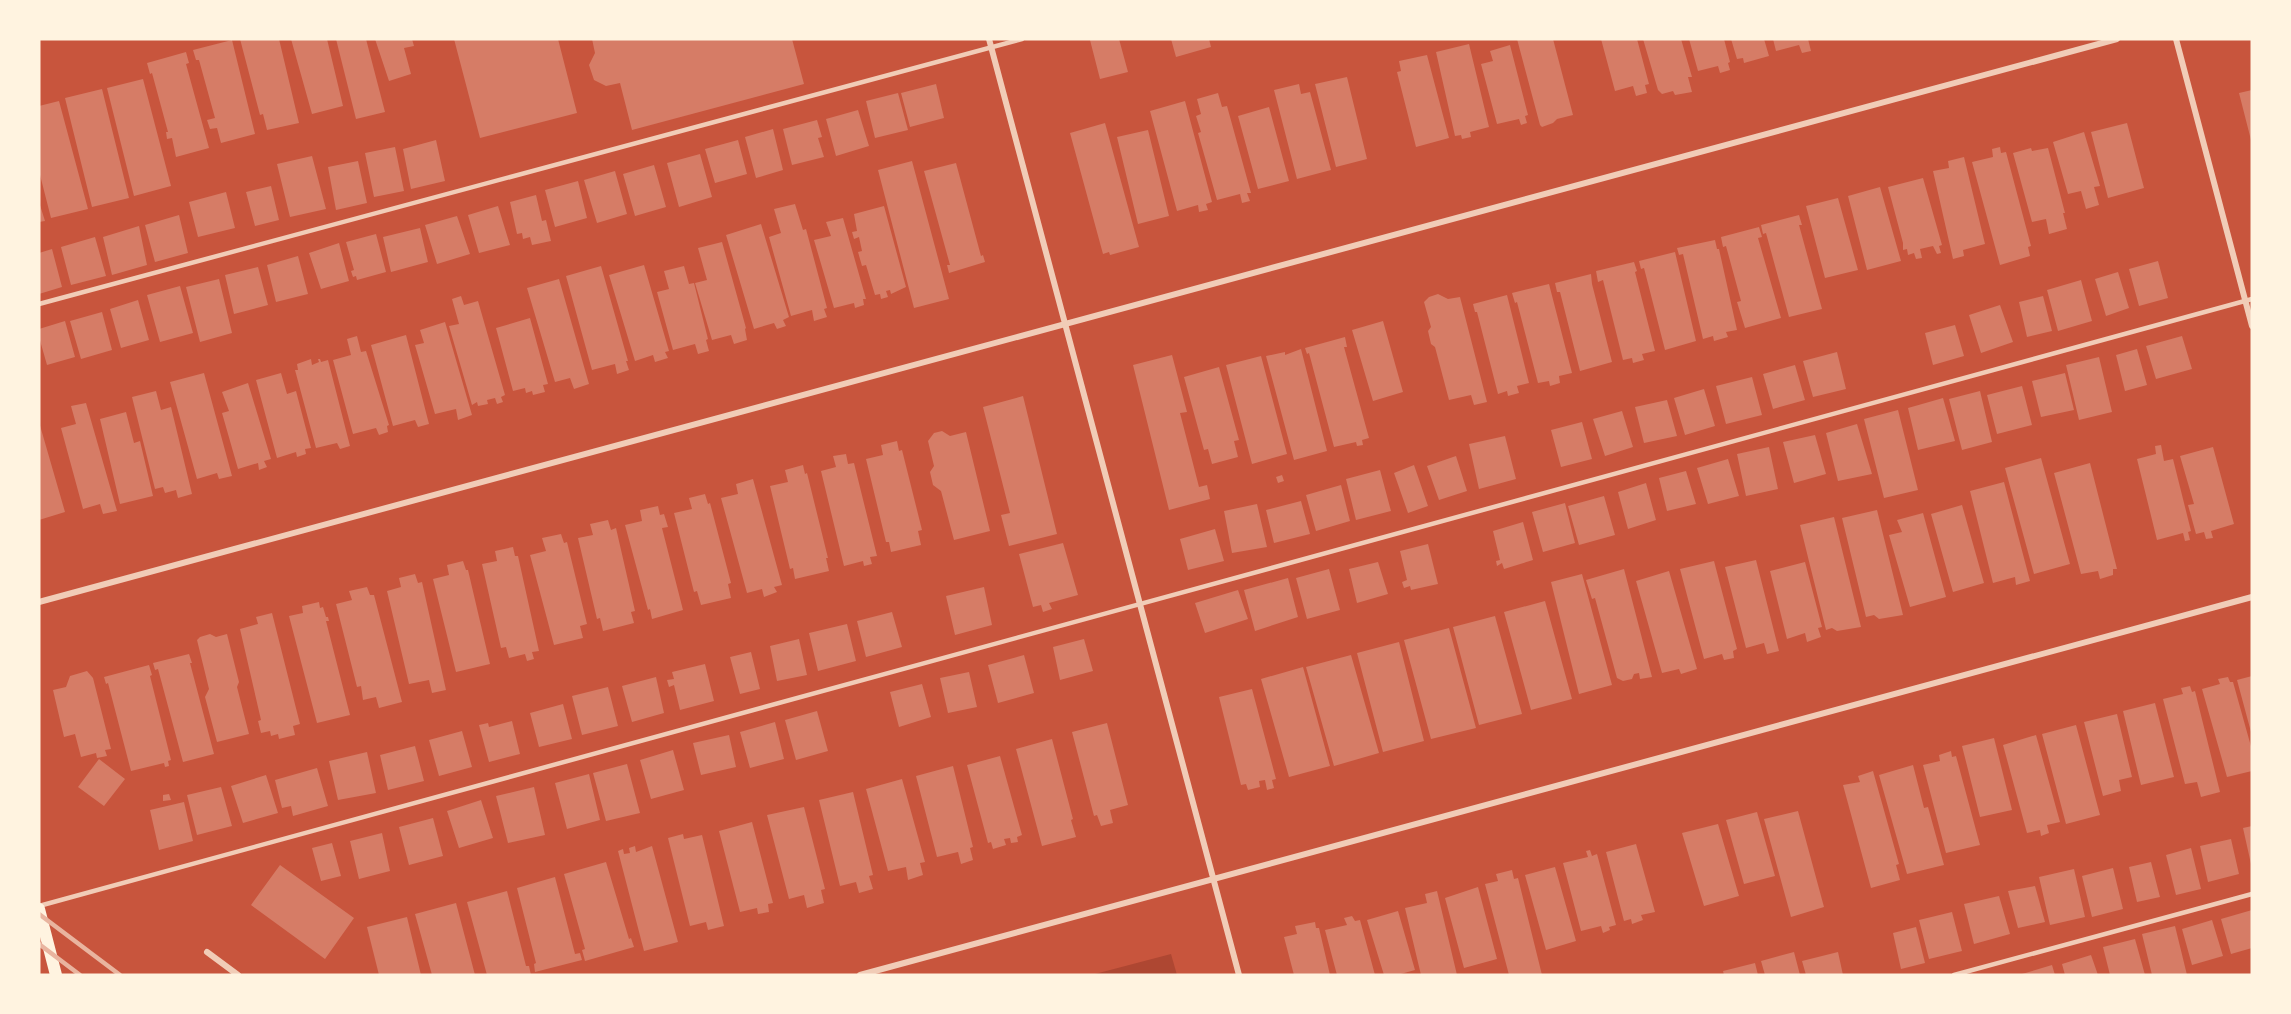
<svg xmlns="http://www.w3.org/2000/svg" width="2291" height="1014" font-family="Cabin,sans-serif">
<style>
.green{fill:#ae4732}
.building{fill:#d67c66}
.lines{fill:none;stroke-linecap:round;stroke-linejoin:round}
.service{stroke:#f1ccb7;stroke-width:4.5}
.minor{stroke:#f1ccb7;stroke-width:6}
.secondary{stroke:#fff3e0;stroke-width:12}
.rail{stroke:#e9b49f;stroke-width:4.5}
</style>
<rect width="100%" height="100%" fill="#c8553d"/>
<path class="green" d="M1171 954 1177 975H1091Z"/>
<path class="building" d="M240 39H279L299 123 267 130 263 114 260 115Z
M291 39H327L343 106 312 114Z
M336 39H366L385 112 356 119Z
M375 39H412L414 46 404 48 411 74 389 81Z
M454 39H558L577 113 480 138Z
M592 39H792L804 84 632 130 620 83 606 86 594 80 589 65 595 53Z
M1094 39H1119L1128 72 1100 79 1090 40Z
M1171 39H1209L1211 47 1176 57Z
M1517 39H1553L1573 115 1557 119 1553 123 1542 127 1540 125Z
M1601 39H1637L1649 84 1645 85 1647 93 1636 96 1633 86 1615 91Z
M1643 39H1681L1692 77H1688L1692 92 1675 95 1673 91 1662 94 1658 90Z
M1689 39H1724L1730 62 1728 63 1730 70 1720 73 1718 66 1698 71Z
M1731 39H1764L1769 56 1744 63 1743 58 1737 59Z
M1773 39H1808L1811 51 1802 53 1799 45 1776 51Z
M232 40 255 134 221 143 217 128 210 129 207 120 215 118 199 60H196L193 50Z
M1469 44 1489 127 1470 132 1471 137 1462 139 1461 135 1455 136 1436 52Z
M1510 45 1528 115 1525 116 1527 123 1521 125 1519 119 1497 124 1481 64 1493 61 1490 51Z
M186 52 189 63 186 64 209 148 176 157 172 138 167 139 166 132H168L152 73 150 74 147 63Z
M1427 55 1449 138 1416 147 1397 72 1401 71 1399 61Z
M1347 77 1367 159 1336 167 1315 84Z
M143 79 171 186 134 196 107 88Z
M936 84 944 118 910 127 901 93Z
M1299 84 1301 94 1310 92 1331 170 1297 179 1274 90Z
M102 89 129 198 92 207 65 98Z
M2252 90V140H2251L2239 93Z
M898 93 908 130 875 138 866 101Z
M1218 93 1222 107 1227 106 1251 193H1247L1250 201 1242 203 1240 194 1217 200 1198 133 1201 132 1196 116 1201 114 1197 99Z
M59 101 88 209 51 218 39 171V106Z
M1185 101 1212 202 1206 204 1208 210 1199 212 1198 205 1177 211 1150 111Z
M1269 107 1289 181 1258 189 1238 116Z
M858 110 869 146 836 156 826 119Z
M817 120 822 137 818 138 824 157 792 165 783 129Z
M1105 123 1139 247 1110 255 1109 252 1103 254 1070 133Z
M2127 123 2144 188 2108 198 2091 132Z
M773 129 783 170 756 178 745 137Z
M1148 130 1169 216 1138 224 1117 137Z
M2084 132 2100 186 2094 187 2099 205 2086 209 2081 191 2068 194 2053 142Z
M436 140 445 181 411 189 403 149Z
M738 140 747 174 715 183 705 149Z
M395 147 404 191 374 197 365 153Z
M2000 147 2001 153 2006 152 2031 246 2028 247 2030 256 2000 265 1972 162 1993 157 1992 149Z
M2031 148 2032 151 2048 148 2065 213H2063L2067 229 2049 234 2046 219 2032 222 2013 153Z
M700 154 712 197 679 207 667 163Z
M312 156 326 209 290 217 277 164Z
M1964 157 1985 244 1963 250 1964 256 1953 259 1933 171 1949 168 1948 161Z
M358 161 367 203 336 210 328 167Z
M912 161 949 299 914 308 878 170Z
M956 163 981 256 983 255 985 262 949 273 947 265H950L924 171Z
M654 165 666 207 635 216 623 174Z
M615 171 627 214 597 223 584 180Z
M1923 178 1942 245 1939 246 1941 253 1937 254 1933 246 1920 249 1922 258 1916 259 1914 253 1908 255 1907 249 1903 250V243L1888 187Z
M578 181 587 218 555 227 545 190Z
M271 186 279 220 255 226 246 192Z
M1880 187 1901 261 1867 270 1848 196Z
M226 192 235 228 198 237 189 202Z
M536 195 542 221 546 220 551 241 532 245 530 237 523 239 522 233 517 234 510 202Z
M1838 198 1858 270 1825 278 1806 206Z
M39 202 45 221 39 222Z
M795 204 803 230 806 229 827 308 824 309 827 317 814 321 812 310 791 316 769 237 781 233 774 209Z
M498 206 510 245 479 253 468 215Z
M884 206 906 287 891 294 890 290 886 291 888 297 881 299 880 294 875 295 866 265 862 266 858 252 862 251 859 237 854 239 852 232 857 231 854 214Z
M179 215 188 253 155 262 145 225Z
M1799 215 1802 225H1799L1822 309 1789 317 1766 233 1763 234 1761 225Z
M457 216 470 254 437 264 425 225Z
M843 218 866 299H863L864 305 855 308 854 303 834 308 814 240 831 236 826 222Z
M761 224 789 317 783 320 786 326 777 329 774 323 754 329 726 235Z
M139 226 147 265 112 275 103 237Z
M1759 227 1762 237 1758 238 1781 318 1745 328 1737 302 1741 301 1726 246 1723 247 1721 237Z
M420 228 428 262 391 272 383 237Z
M376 234 386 272 357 280 356 276 353 277 351 271 354 270 346 242Z
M95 237 106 276 71 285 61 247Z
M1715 240 1717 249H1719L1737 330 1726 332 1728 337 1714 341 1713 336 1703 339 1683 254 1679 255 1677 248Z
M722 242 746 328 745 329 747 340 734 344 731 335 712 340 695 283 707 280 698 248Z
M339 243 349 281 321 289 309 253Z
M52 249 62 287 39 294V253Z
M1675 252 1696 341 1665 350 1644 268 1641 269 1639 261Z
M298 256 308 294 276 302 267 265Z
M2158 261 2168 298 2139 306 2129 269Z
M1634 262 1637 271 1635 272 1655 351 1642 354 1644 360 1633 363 1632 358 1623 360 1603 280 1598 282 1596 271Z
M644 265 669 351 665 352 668 358 655 362 653 355 635 361 609 275Z
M601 266 628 361H626L629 370 617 374 615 364 592 370 566 276Z
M684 266 689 284 694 283 708 339 706 340 709 351 698 354 695 344 673 350 657 292 669 289 664 271Z
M258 267 268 305 234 314 225 275Z
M2118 272 2129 308 2106 316 2095 279Z
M1591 274 1592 284 1612 362 1580 371 1560 292H1557L1555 283Z
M219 279 232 333 200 342 186 287Z
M559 279 589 384 574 389 570 378 555 382 527 288Z
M2081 280 2092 321 2058 331 2047 290Z
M1549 284 1572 373 1559 376 1560 383 1550 386 1549 381 1538 383 1517 302 1515 303 1512 293Z
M180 286 193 333 160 342 147 295Z
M1438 294 1448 299 1460 297 1487 402 1474 405 1471 395 1449 400 1435 347 1431 344 1428 331 1431 327 1424 302 1429 297Z
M1507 295 1529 383 1517 386 1519 393 1508 396 1507 391 1498 394 1477 312H1475L1473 304Z
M461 296 464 305 478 301 505 395 501 397 503 402 497 404 495 398 487 400 488 404 478 406 477 402 472 405 449 326 459 324 452 299Z
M2043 296 2052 331 2027 337 2019 302Z
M138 300 149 340 121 348 110 309Z
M2000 305 2013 342 1981 353 1969 315Z
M102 312 112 350 81 359 70 321Z
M530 318 548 384 543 385 545 392 533 395 532 391 526 393 525 388 513 391 496 328Z
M65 321 75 357 47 365 39 337V329Z
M1383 321 1403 392 1373 401 1352 330Z
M445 322 472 415 458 420 456 409 435 414 415 345 424 343 420 330Z
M1955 325 1964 356 1933 365 1925 333Z
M406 335 429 424 418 427 415 420 393 426 371 345Z
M357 336 361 352 366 351 389 425 387 426 388 432 379 435 376 428 353 434 333 360 351 355 347 339Z
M2182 336 2192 369 2156 379 2146 346Z
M1345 337 1347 347H1344L1369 438 1362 440 1363 445 1357 446 1356 442 1334 447 1309 353 1307 354 1305 348Z
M1301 349 1327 451 1294 460 1266 356 1285 352V355Z
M2137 349 2147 385 2125 391 2116 355Z
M1837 352 1846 389 1813 397 1803 361Z
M1172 355 1187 412 1180 413 1199 487 1207 485 1210 499 1169 510 1133 365Z
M1261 356 1287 454 1252 464 1226 365Z
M2099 357 2112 412 2079 420 2066 365Z
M311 359 312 365 319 362 318 359H320L321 362 328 360 350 446 340 449 337 443 316 448 295 370H298L297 364Z
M1795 365 1805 400 1773 409 1763 374Z
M1219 367 1239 440 1234 441 1238 457 1212 464 1208 449 1204 450 1184 377Z
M204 373 232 476 219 479 217 473 197 479 170 382Z
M281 373 287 394 296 391 311 448 305 449 306 454 297 457 296 452 277 458 256 380Z
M2065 373 2074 410 2041 417 2032 381Z
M1752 377 1762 415 1726 424 1716 386Z
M248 383 271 459 264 461 267 467 259 470 258 463 238 469 222 413 229 411 222 392Z
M2022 386 2032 425 1997 434 1987 395Z
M1704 389 1715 426 1685 435 1674 398Z
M156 391 161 410 171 407 192 494 178 498 176 490 165 493 163 487 155 489 132 397Z
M1980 391 1992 442 1962 450 1949 399Z
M1023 396 1057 534 1009 546 1001 515 1010 513 983 407Z
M1943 398 1955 441 1918 450 1908 408Z
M1667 400 1677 436 1644 443 1635 407Z
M86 403 117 511 103 514 100 504 83 509 61 428 76 424 71 406Z
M1898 410 1918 490 1884 498 1864 419Z
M1622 411 1633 447 1605 456 1593 419Z
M126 412 134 443 140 441 153 496 120 504 100 419Z
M39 422 65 512 39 520Z
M1582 422 1592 459 1561 467 1551 430Z
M1857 424 1872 474 1838 481 1826 433Z
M942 431 950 436 966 432 990 531 954 540 941 491 933 485 930 472 934 466 928 441 934 433Z
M1815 435 1826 474 1794 483 1783 442Z
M1505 436 1516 479 1479 489 1469 444Z
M897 441 899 451 902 450 922 530 918 531 921 545 891 552 889 542H886L866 459 883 455 881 445Z
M2161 445 2164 461 2173 459 2191 531 2188 532 2190 540 2185 541 2183 533 2157 540 2137 459 2156 454 2155 446Z
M1769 447 1778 489 1746 496 1737 454Z
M2213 447 2234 524 2211 531 2213 538 2206 539 2204 532 2196 534 2188 505 2194 504 2180 456Z
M846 454 848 464 854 463 877 556 870 557 872 564 864 566 863 561 844 566 821 471 836 467 833 456Z
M1456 456 1467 491 1439 500 1427 466Z
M2041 458 2070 564 2034 574 2005 468Z
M1728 459 1739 496 1708 504 1697 468Z
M2090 463 2117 569H2113V575L2100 579 2098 571 2081 574 2054 473Z
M803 465 805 474 807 473 828 558H826L829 571 795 579 793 568 790 569 770 486 788 482 785 470Z
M1414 465 1428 506 1408 513 1394 473Z
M1380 470 1391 511 1356 520 1346 479Z
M1686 471 1696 504 1667 511 1659 478Z
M1282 475 1284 481 1278 483 1276 477Z
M753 479 782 585 774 587 777 592 764 597 762 589 747 593 721 498 738 494 736 484Z
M2004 482 2030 581 2016 585 2015 577 1993 583 1970 491Z
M1646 483 1656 520 1628 529 1618 492Z
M1341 485 1350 521 1316 531 1306 495Z
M705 494 708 504 710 503 731 583 728 584 731 598 701 605 697 591 694 592 674 513 692 509 689 498Z
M1604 496 1615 535 1579 545 1568 506Z
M1301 501 1310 534 1274 543 1266 510Z
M1565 503 1575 543 1543 552 1532 512Z
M1257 504 1267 547 1232 553 1224 511Z
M1962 505 1984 583 1953 592 1931 514Z
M658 506 660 515 664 514 668 527 662 528 683 610 652 619 650 609 648 610 625 525 642 521 640 510Z
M1877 510 1903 615 1879 619 1874 615 1866 617 1842 518Z
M1923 513 1946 597 1910 607 1889 535 1902 532 1897 520Z
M1834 517 1861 627 1837 631 1832 628 1826 630 1800 525Z
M608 520 611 530 616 528 635 611 631 612 634 623 603 631 600 618 597 619 578 538 593 535 590 524Z
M1523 522 1533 560 1504 569 1502 563 1497 566 1496 561 1500 560 1493 531Z
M1215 529 1224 561 1188 570 1180 539Z
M561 534 564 543 567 542 587 624 580 626 583 638 554 645 530 555 546 551 542 538Z
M1063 543 1078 595 1049 603 1052 609 1043 612 1041 605 1033 607 1019 554Z
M1428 544 1438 584 1411 590 1410 586 1404 588 1402 582 1407 580 1400 551Z
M513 547 515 556H518L539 651 532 652 534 659 527 661 525 654 509 658 506 647 501 648 482 564 497 561 495 551Z
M1756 560 1779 651 1767 654 1764 643 1746 648 1725 567Z
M463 561 466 570H468L490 664 456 672 433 579 449 575 447 565Z
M1714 561 1737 649 1733 651 1734 658 1724 660 1722 654 1704 659 1680 569Z
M1378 562 1388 594 1357 603 1349 569Z
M1805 562 1822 627 1818 628 1821 637 1807 642 1805 633 1787 639 1770 571Z
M1329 569 1340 610 1307 619 1296 578Z
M1624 569 1652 677 1640 679 1639 673 1634 674 1632 679 1623 681 1617 678 1595 598 1592 599 1586 580Z
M1669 571 1697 669 1681 674 1679 669 1662 673 1636 581Z
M415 574 418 583 422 582 446 690 432 693 429 680 409 684 387 591 401 587 399 578Z
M1582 574 1612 685 1579 694 1551 582Z
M1288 578 1298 617 1255 631 1244 590Z
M367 587 370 595H374L402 702 379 708 376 697 363 700 361 686 357 687 336 604 352 600 349 591Z
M984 587 992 625 955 635 946 596Z
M1238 590 1248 619 1205 633 1195 603Z
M1545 601 1572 699 1531 710 1504 612Z
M319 602 320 608 323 607 326 617H328L329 621H326L350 715 317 723 289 616 303 613 302 606Z
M892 612 902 647 866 657 857 621Z
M272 613 300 724 293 726 295 735 279 739 278 734 271 736 270 731 261 733 258 721 261 720 240 629 258 624 256 617Z
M1495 616 1522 714 1479 725 1453 627Z
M847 624 856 661 818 671 809 633Z
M1449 628 1476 728 1431 739 1404 640Z
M210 634 216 637 227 634 239 682 237 687 249 734 217 742 205 697 209 689 197 640 200 637Z
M799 639 807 675 777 681 770 646Z
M1084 639 1093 671 1060 680 1053 647Z
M1399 642 1424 741 1383 752 1357 653Z
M751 652 760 689 740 694 730 657Z
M189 654 192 663H190L214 754 183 762 158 669 155 670 153 663Z
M1024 655 1034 693 998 703 988 665Z
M1351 655 1379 753 1334 766 1306 667Z
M705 664 714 701 680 710 674 685 669 687 667 680 674 679 672 672Z
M149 665 152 675 150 676 171 760 168 761 169 766 165 767 164 763 131 771 108 683 106 684 104 677Z
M1303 667 1330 766 1289 777 1261 679Z
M87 671 93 678 111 749 105 750 107 756 97 758 96 753 81 757 75 734 64 737 53 690 66 687 70 676Z
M969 672 977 707 948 713 940 678Z
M2252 676V732H2251L2237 680Z
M656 677 664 713 632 722 622 686Z
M2228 677 2230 682H2233L2252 750V771L2227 777 2202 689 2220 684 2218 679Z
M922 684 931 717 899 727 890 692Z
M2190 686 2192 692 2195 691 2220 792 2201 797 2197 782 2185 784 2163 699 2183 694 2181 688Z
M608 687 618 726 582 735 572 696Z
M1252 689 1276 779 1272 780 1274 788 1267 790 1265 780 1259 781 1260 787 1248 790 1246 784 1241 785 1219 697Z
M2155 703 2174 777 2141 785 2123 711Z
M563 704 572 739 539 747 530 713Z
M817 711 828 751 796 760 785 720Z
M2117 714 2132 777 2119 780 2121 791 2103 796 2084 722Z
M512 721 520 754 489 762 479 725 488 723 489 727Z
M775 722 784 759 750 768 740 732Z
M1107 723 1128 805 1110 810 1113 823 1101 826 1097 815 1094 816 1072 732Z
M2076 725 2100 815 2066 824 2042 734Z
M462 731 472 767 439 776 429 740Z
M729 735 736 767 701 775 693 743Z
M2036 735 2060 822 2047 825 2049 833 2041 836 2040 830 2027 833 2003 745Z
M1994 738 2012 810 1980 817 1962 746Z
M1052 739 1073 819 1071 820 1076 837 1042 846 1016 749Z
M415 746 424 781 388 790 380 755Z
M673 750 684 790 651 799 640 760Z
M1951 751 1952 757 1956 756 1980 845 1946 853 1923 765 1940 761 1939 755Z
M367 752 376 793 338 800 329 761Z
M1000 756 1022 835 1017 837 1018 842 1011 843 1010 838 1004 839 1006 845 993 849 991 842 988 843 967 765Z
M99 759 125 779 104 806 78 787Z
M627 764 640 813 606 821 593 773Z
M1913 765 1924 808 1928 807 1944 865 1907 874 1879 775Z
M953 766 973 847 970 848 973 860 961 864 958 852 937 857 916 776Z
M317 768 328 806 293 816 291 806 282 808 275 780Z
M1873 771 1899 864 1896 865 1900 880 1871 888 1843 785 1860 782 1858 776Z
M589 774 600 820 567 829 555 783Z
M266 775 278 813 243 823 231 786Z
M902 779 925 862 920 863 923 875 908 880 906 867 888 871 866 789Z
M221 787 232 826 197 835 187 795Z
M534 787 545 835 508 843 496 796Z
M853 792 873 875 869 876 873 889 859 893 856 882 840 886 819 800Z
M169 794 171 800 163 801V795Z
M481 800 493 838 459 848 447 811Z
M184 802 193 841 159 850 150 810Z
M804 807 825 889 821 890 824 903 807 908 804 895 789 899 767 815Z
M1798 811 1824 907 1791 917 1764 819Z
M1757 812 1775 876 1744 884 1726 820Z
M433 818 443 856 409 865 399 827Z
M752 822 773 903 768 904 769 912 758 914 757 908 740 912 719 831Z
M1718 824 1739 896 1704 906 1682 833Z
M2252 826V864H2251L2243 828Z
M382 833 390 871 359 879 350 841Z
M683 834 684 839 702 835 724 926 708 930 706 922 690 926 668 838Z
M2231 839 2239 874 2208 882 2200 846Z
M332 843 341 876 321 881 312 848Z
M1636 844 1655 912 1641 915 1643 920 1632 924 1631 919 1624 921 1606 852Z
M635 846 636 852 652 846 678 942 644 951 618 851 623 849 624 854 630 853 629 848Z
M2191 848 2201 889 2176 895 2166 855Z
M1590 850 1592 856 1597 854 1616 925 1609 927 1610 930 1603 933 1601 926 1581 931 1563 863 1588 857 1586 851Z
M606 862 629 939 631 938 634 947 585 961 582 950 585 949 564 874Z
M2151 862 2160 897 2137 902 2129 867Z
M280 865 354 918 325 959 251 905Z
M1555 867 1576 941 1546 950 1525 875Z
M2113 868 2123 909 2092 917 2082 876Z
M2074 869 2085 917 2050 925 2039 877Z
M1512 870 1514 879 1518 878 1542 975H1509L1485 884 1498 881 1496 874Z
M555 877 575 954 580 953 582 960 535 972 534 964 536 963 517 888Z
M2035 886 2045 922 2018 928 2008 891Z
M1478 887 1497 959 1464 968 1445 898Z
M507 891 526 966H529L531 975H487L467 902Z
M1437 891 1457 975H1421L1405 908 1427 903 1425 894Z
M1999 896 2010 934 1974 944 1964 904Z
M456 903 475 975H432L415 914Z
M2252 910V948L2231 954 2221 919Z
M1398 911 1415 970 1397 975H1384L1367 920Z
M1952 912 1962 951 1929 959 1919 920Z
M1352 916 1355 921 1360 920 1375 975H1337L1325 930 1347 925 1344 918Z
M407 917 421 975H379L367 927Z
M2212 920 2223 956 2192 965 2182 929Z
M1315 922 1316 928H1319L1330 975H1294L1284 937 1297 934 1295 926Z
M2175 926 2187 975H2152L2142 934Z
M1916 927 1925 963 1901 969 1893 933Z
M2135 939 2145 975H2110L2103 947Z
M1794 952 1800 975H1765L1761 961Z
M1838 952 1843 975H1806L1802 961Z
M2091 955 2098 975H2065L2062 964Z
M1755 963 1758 975H1724L1723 971Z
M2052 965 2055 975H2022V974Z"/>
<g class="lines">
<path class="service" d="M39 304 1022 39
M39 906 2252 299
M1954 975 2252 894"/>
<path class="minor" d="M989 39 1239 975
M2176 39 2252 326
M39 602 2117 39
M207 952 238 975
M860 975 2252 597"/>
<path class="secondary" d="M39 909 56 975"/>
<path class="rail" d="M39 914 120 975
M39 944 80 975"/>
</g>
<rect width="2291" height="1014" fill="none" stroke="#fff3e0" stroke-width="81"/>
</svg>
